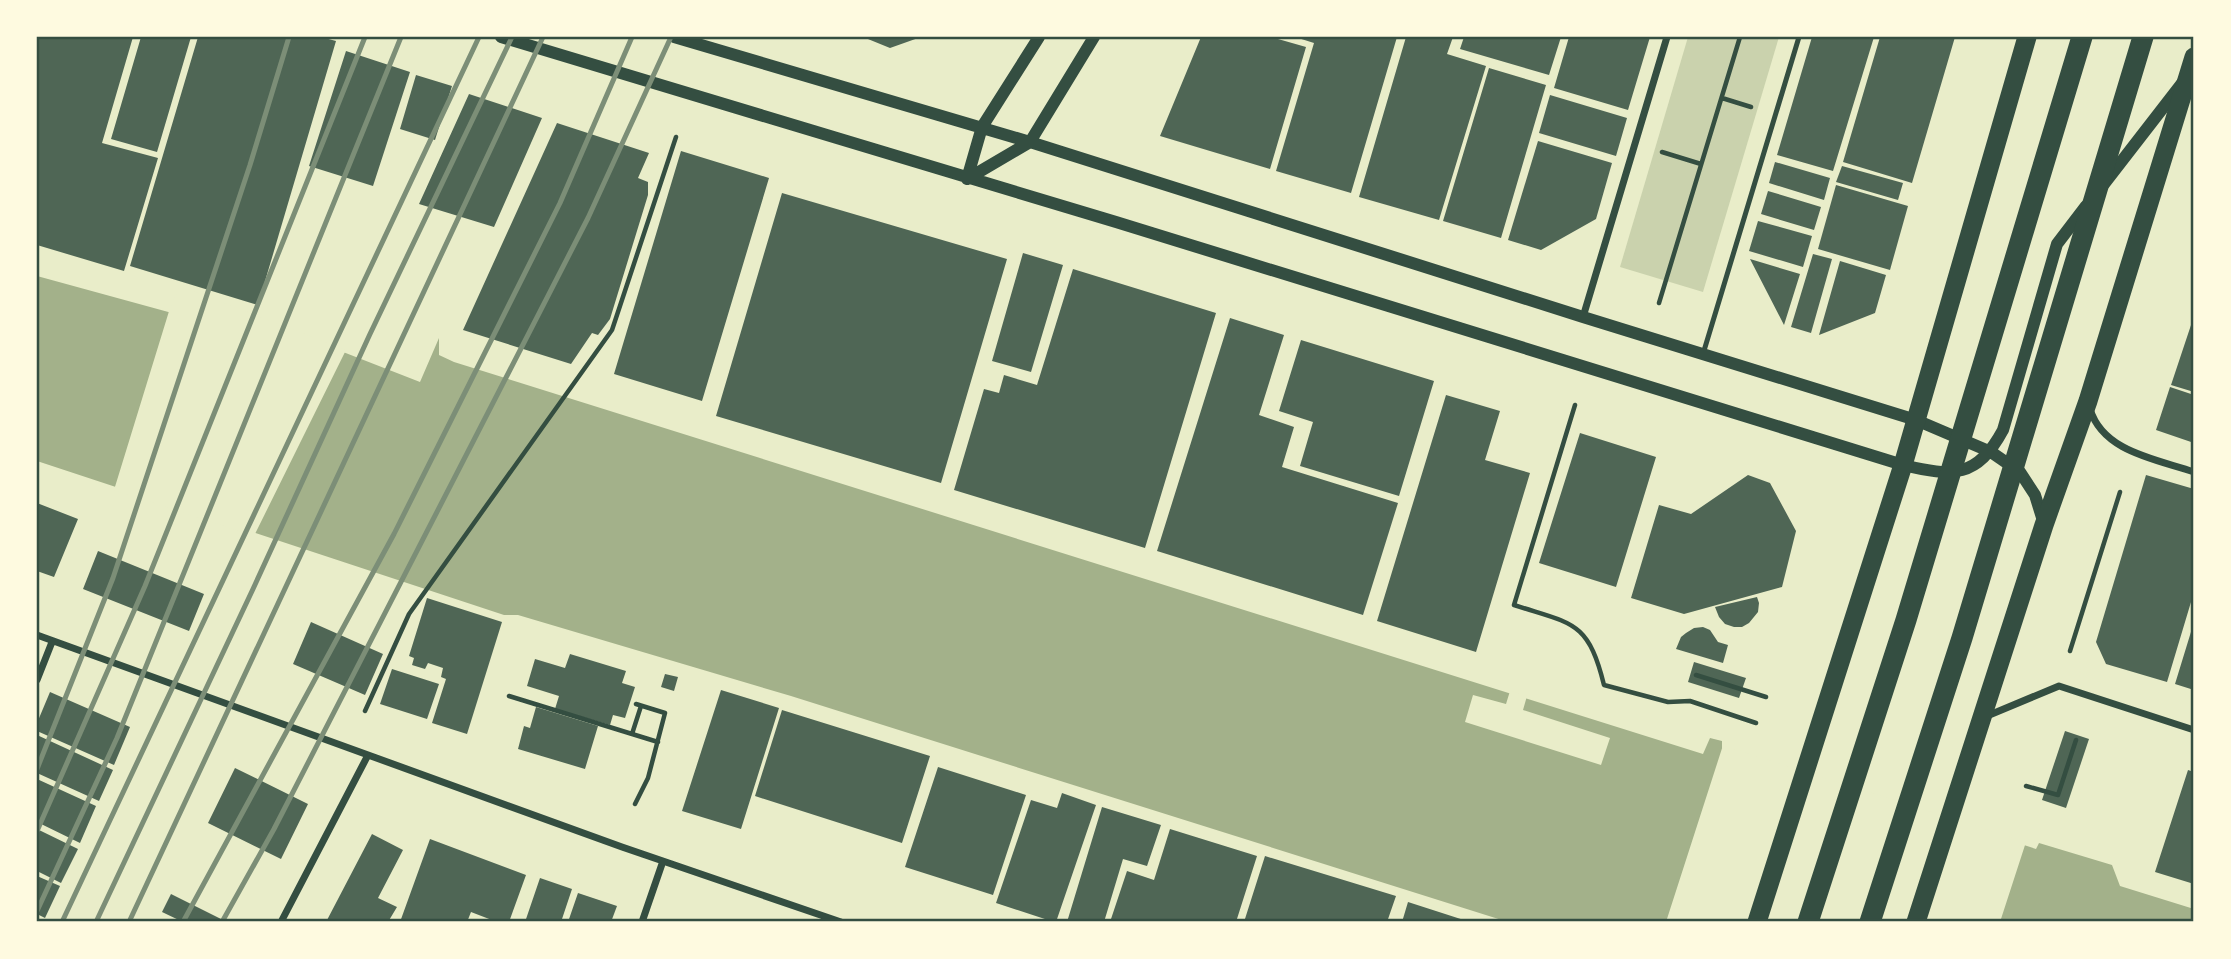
<svg xmlns="http://www.w3.org/2000/svg" width="2231" height="959" font-family="'Source Sans 3',sans-serif">
<style>
.green{fill:#cad2ad}
.water{fill:#a3b18a}
.pier{fill:#e9edc9}
.building{fill:#4f6655}
.lines{fill:none;stroke-linecap:round;stroke-linejoin:round}
.path{stroke:#344e41;stroke-width:4.5}
.service{stroke:#344e41;stroke-width:5}
.minor{stroke:#344e41;stroke-width:7}
.tertiary{stroke:#344e41;stroke-width:12}
.trunk{stroke:#344e41;stroke-width:19}
.motorway{stroke:#344e41;stroke-width:21}
.rail{stroke:#7c8e77;stroke-width:5}
.neatline{fill:none;stroke:#344e41;stroke-width:2.5}
</style>
<rect width="100%" height="100%" fill="#e9edc9"/>
<path class="green" d="M1688 37H1779L1703 292 1620 267Z"/>
<path class="water" d="M37 276 172 313 182 289 420 382 439 338V355L454 362 1703 754 1710 738 1722 741V748L2036 849 2039 843 2112 865 2120 886 2194 909V922H1508L791 696 518 615H504L37 461Z"/>
<path class="pier" d="M180 286 346 350 254 536 114 490 170 308Z
M1510 691 1527 696 1523 710 1610 738 1601 765 1465 722 1473 695 1506 704Z
M1725 739V746L2026 842 2000 922H1666Z"/>
<path class="building" d="M37 37H133L102 143 158 158 124 271 37 245Z
M141 37H191L157 152 111 139Z
M198 37H321L336 41 258 305 130 266Z
M863 37H921L890 48Z
M1201 37H1271L1306 47 1270 169 1160 136Z
M1295 37H1397L1351 193 1276 171 1314 43Z
M1406 37H1453L1447 54 1486 66 1439 220 1359 197Z
M1464 37H1561L1549 75 1460 49Z
M1569 37H1650L1628 110 1554 88Z
M1812 37H1874L1833 171 1777 155Z
M1880 37H1955L1912 183 1843 162Z
M346 51 410 72 373 186 309 166Z
M1489 68 1546 85 1501 238 1443 221Z
M416 75 452 86 435 140 400 129Z
M469 94 542 118 494 227 419 204Z
M1550 95 1627 118 1616 156 1539 133Z
M557 123 649 153 638 178 648 182V195L610 319 598 335 592 333 571 364 463 330Z
M1538 141 1612 163 1596 219 1541 250 1508 240Z
M681 151 769 178 702 401 614 374Z
M1775 162 1830 178 1824 200 1769 183Z
M1842 166 1903 183 1898 200 1836 182Z
M1836 185 1908 206 1890 270 1818 249Z
M1768 191 1821 207 1814 230 1761 214Z
M782 193 1007 259 941 483 716 416Z
M1758 221 1812 236 1803 267 1749 251Z
M1023 253 1063 265 1031 372 992 361Z
M1813 254 1832 259 1811 333 1791 327Z
M1750 259 1800 274 1784 325Z
M1840 261 1886 275 1875 313 1819 335Z
M1073 269 1216 313 1145 548 954 490 984 389 999 393 1004 375 1037 385Z
M1230 318 1284 335 1259 415 1294 427 1282 467 1398 503 1363 615 1157 551Z
M2192 322 2194 323V392L2171 385Z
M1301 340 1434 381 1399 496 1300 466 1313 422 1279 411Z
M2170 387 2194 395V443L2156 430Z
M1446 395 1500 411 1485 460 1530 473 1476 652 1377 621Z
M1580 433 1656 457 1616 587 1539 563Z
M1748 475 1770 483 1796 531 1782 587 1684 614 1631 598 1659 505 1691 514Z
M2146 475 2194 489V592L2167 682 2106 664 2096 642Z
M37 503 78 519 54 577 37 571Z
M98 551 204 594 189 631 83 589Z
M1757 597 1759 603 1758 612 1749 623 1742 627H1734L1725 624 1719 617 1715 607Z
M427 598 502 622 467 734 432 723 446 679 441 677 443 668 428 663 425 669 412 665 414 658 409 656Z
M311 622 383 654 365 695 293 664Z
M2194 622V690L2175 684Z
M1703 627 1710 630 1718 642 1728 645 1723 663 1676 649 1681 637 1686 633 1694 628Z
M570 654 626 671 622 683 635 687 625 718 613 715 610 725 555 709 559 696 527 686 535 659 565 668Z
M1694 662 1746 678 1739 698 1688 682Z
M392 669 439 684 427 719 380 704Z
M665 674 678 677 674 691 661 687Z
M721 690 779 708 741 829 682 811Z
M50 692 130 727 114 765 37 731V723Z
M536 707 598 726 585 769 518 749 524 726 530 728Z
M782 710 930 756 902 843 755 796Z
M2065 731 2089 739 2066 808 2042 800Z
M37 735 113 770 99 801 37 773Z
M938 767 1026 795 993 895 905 867Z
M235 768 308 804 281 859 208 823Z
M2188 770 2194 772V884L2155 872Z
M37 779 96 806 80 843 37 822Z
M1062 793 1096 805 1056 922H1054L996 903 1031 800 1057 808Z
M1102 807 1161 825 1147 866 1123 859 1104 922H1067Z
M37 829 78 849 61 883 37 871Z
M1170 829 1257 856 1236 922H1110L1127 871 1154 880Z
M372 834 403 850 378 898 397 907 388 922H326Z
M430 839 526 875 509 922H497L471 912 467 922H400Z
M1265 856 1396 896 1387 922H1244Z
M37 876 60 886 45 918 37 914Z
M540 878 572 889 561 922H525Z
M578 893 617 906 611 922H568Z
M171 894 227 922H183L162 912Z
M1408 902 1470 922H1402Z"/>
<g class="lines">
<path class="path" d="M1722 98 1751 107
M1662 152 1701 164
M1659 303 1740 37
M1575 405 1514 605C1572 624 1588 620 1604 685L1668 702 1690 701 1756 723
M2070 651 2120 492
M1696 675 1766 697
M509 696 658 742
M365 711 409 614 612 330 676 137
M632 734 641 706
M2026 786 2058 795 2076 740
M635 804 648 778 665 713 636 704"/>
<path class="service" d="M1703 354 1799 37"/>
<path class="minor" d="M1583 317 1667 37
M2090 409C2103 452 2156 459 2194 472
M37 635 622 847 841 922
M37 680 52 642
M1987 716 2059 686 2194 730
M281 922 368 755
M642 922 663 861"/>
<path class="tertiary" d="M501 37 1116 222 1903 465C1953 477 1977 478 2003 430L2057 244 2086 206
M674 37 1030 142 1583 317 1916 420 1991 452 2020 472 2035 495 2044 524
M967 179 1030 142 1094 37
M967 179 982 127 1039 37
M2104 184 2183 82"/>
<path class="trunk" d="M1757 922 1903 465 2027 37
M1916 922 2044 525 2088 401 2194 57"/>
<path class="motorway" d="M1808 922 1906 620 2082 37
M1870 922 1962 638 2143 37"/>
<path class="rail" d="M37 769 113 578 250 165 289 37
M37 831 145 586 365 37
M37 911 117 738 401 37
M62 922 479 37
M96 922 253 589 370 334 512 37
M129 922 543 37
M183 922 394 534 560 203 632 37
M222 922 274 829 588 218 671 37"/>
</g>
<rect width="2231" height="959" fill="none" stroke="#fefae0" stroke-width="77"/>
<rect x="38" y="38" width="2154" height="882" class="neatline"/>
</svg>
